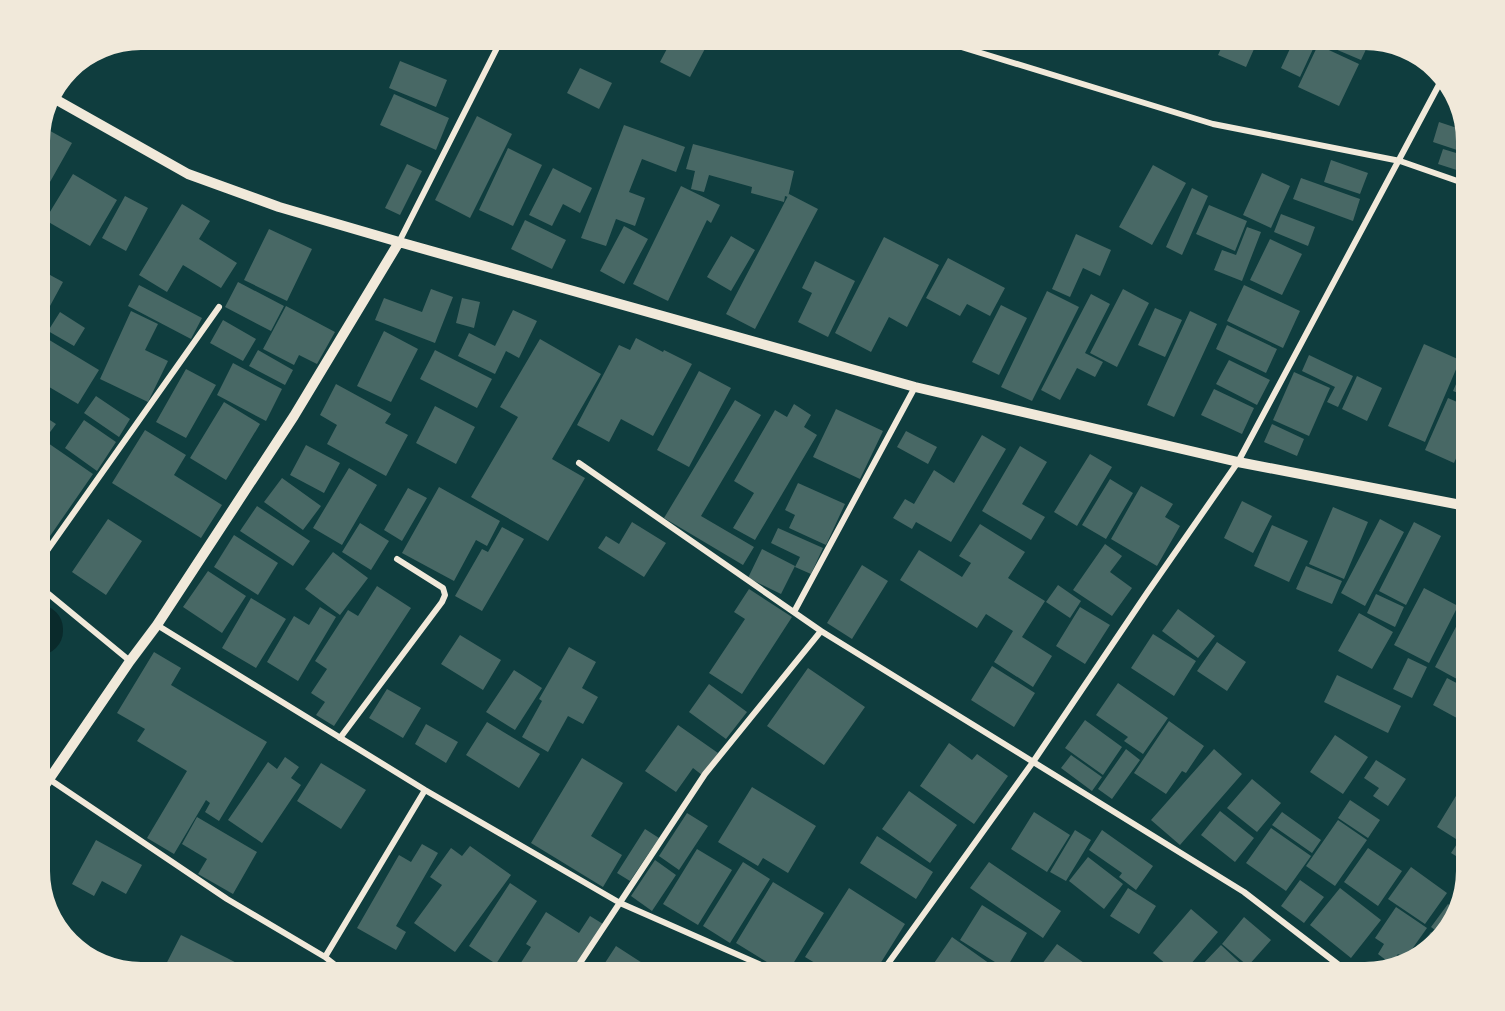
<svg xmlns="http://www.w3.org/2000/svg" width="1505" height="1011" font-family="'Open Sans',sans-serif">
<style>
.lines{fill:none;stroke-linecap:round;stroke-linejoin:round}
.river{stroke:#0a2a2b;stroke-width:48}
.building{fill:#486865}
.minor{stroke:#f1e9da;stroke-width:6}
.tertiary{stroke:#f1e9da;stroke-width:10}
</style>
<rect width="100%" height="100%" fill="#0f3d3e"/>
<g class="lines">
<path class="river" d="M39 629V631"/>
</g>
<path class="building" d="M1322 39H1364L1370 41 1361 60 1321 43Z
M1225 40H1258L1246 67 1218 55Z
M1294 40 1313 49 1300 77 1281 68Z
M670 43H708L690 77 660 62Z
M1318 45 1359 64 1339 106 1298 87Z
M400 61 447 80 436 107 389 88Z
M580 68 612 83 599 109 567 93Z
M394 94 449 118 436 150 380 125Z
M477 116 512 134 470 218 435 200Z
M1439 122 1463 130 1466 153 1433 142Z
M624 125 685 147 676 172 642 159 629 192 645 198 635 226 616 219 606 246 581 238Z
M43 127 72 143 46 189 39 185V134Z
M693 144 794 171 788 197 785 196 784 202 751 193 752 187 709 175 704 192 691 189 695 171 686 169Z
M508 148 542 165 513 226 479 210Z
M1443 149 1466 156V173L1438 164Z
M1331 160 1368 173 1360 194 1324 182Z
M407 164 422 171 400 215 385 208Z
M1153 165 1186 183 1152 245 1119 227Z
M553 168 592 188 580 213 563 204 552 226 529 215Z
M1262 173 1290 186 1271 228 1243 215Z
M73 174 117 200 90 246 45 220Z
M1301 178 1360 199 1353 221 1293 199Z
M681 186 720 205 711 223 707 220 668 301 633 284Z
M1192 188 1208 196 1182 255 1166 247Z
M789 194 818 209 755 329 726 314Z
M125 196 148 208 126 251 102 238Z
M182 204 210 221 199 239 237 263 221 288 183 265 167 292 139 275Z
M1209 205 1247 221 1235 251 1196 234Z
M1281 214 1315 227 1308 246 1274 232Z
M525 220 566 240 552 269 511 249Z
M624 226 648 239 624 284 600 271Z
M1247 227 1261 232 1242 281 1214 270 1222 250 1236 255Z
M269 229 312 249 287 301 244 280Z
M1076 234 1111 250 1100 276 1083 268 1070 297 1052 289Z
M731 236 755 250 731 291 707 277Z
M884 237 939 265 907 327 889 317 871 352 835 333Z
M1270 239 1302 254 1282 295 1250 280Z
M948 258 1005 288 990 316 967 304 960 316 926 298Z
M815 261 855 281 828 337 798 322 812 293 802 288Z
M39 269 63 282 50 306 39 300Z
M238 282 284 306 271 331 225 307Z
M139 285 202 318 191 339 128 306Z
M1244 285 1300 311 1283 348 1227 321Z
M431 289 453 297 435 343 375 320 384 298 422 312Z
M1123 289 1149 303 1117 367 1090 353Z
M1047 291 1079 307 1032 401 1001 387Z
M1091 294 1110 304 1085 353 1103 362 1095 377 1077 368 1060 400 1041 390Z
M462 298 480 302 474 328 456 323Z
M1001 305 1027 318 999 375 972 362Z
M286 306 335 332 317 364 299 355 294 365 263 349Z
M1155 308 1182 320 1165 357 1138 345Z
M513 310 537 321 519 358 506 351 495 374 458 356 469 333 495 346Z
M131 311 158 324 145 350 168 361 148 402 100 379Z
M1190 311 1217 324 1174 417 1147 405Z
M60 312 85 328 74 346 48 331Z
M223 320 256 339 243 361 210 343Z
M1227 325 1277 349 1266 373 1216 349Z
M384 331 418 349 391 402 357 386Z
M46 338 99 370 78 404 39 381V350Z
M636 338 663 352 664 350 692 364 653 436 621 419 609 442 577 425 619 345 630 350Z
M540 339 601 374 552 459 585 478 548 541 471 497 518 417 500 407Z
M1424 344 1460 360 1425 442 1388 426Z
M258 350 293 370 285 385 249 366Z
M435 350 492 379 477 408 420 379Z
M1309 355 1353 376 1338 407 1327 402 1335 387 1302 371Z
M1229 360 1270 380 1257 405 1216 384Z
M1466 361V396L1453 391Z
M233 363 282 389 266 421 217 395Z
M186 369 216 385 186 438 156 422Z
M699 371 731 388 689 467 657 450Z
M1294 372 1330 388 1309 436 1273 420Z
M1357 376 1382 388 1367 421 1342 409Z
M336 384 391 414 385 423 408 435 386 476 327 444 337 425 320 415Z
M1214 389 1254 408 1242 434 1201 415Z
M96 396 130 419 119 437 84 413Z
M1448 398 1466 406V436L1454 463 1425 450Z
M735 400 761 415 701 516 754 547 743 565 664 518Z
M224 402 260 424 226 480 190 458Z
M794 404 811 415 804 427 817 435 755 540 733 528 754 493 734 481 775 410 787 417Z
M435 406 475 427 456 464 416 443Z
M836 409 883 431 860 479 813 457Z
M39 413 56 424 39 447Z
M84 420 116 442 97 471 65 448Z
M1272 424 1304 439 1297 456 1264 442Z
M145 430 186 455 174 475 222 505 201 538 112 483Z
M906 431 937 447 928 464 897 447Z
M982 435 1006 449 951 542 916 522 912 529 893 518 905 499 914 504 934 470 954 483Z
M48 443 93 474 39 552V456Z
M306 445 340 463 324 493 290 475Z
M1020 446 1047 462 1022 504 1045 517 1031 540 982 511Z
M1090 454 1112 467 1077 526 1054 512Z
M349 468 377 485 342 545 313 528Z
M282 478 321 506 303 530 264 502Z
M1110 479 1133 493 1106 539 1082 525Z
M798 483 845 504 826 545 789 528 795 515 785 510Z
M1141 486 1173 504 1165 517 1180 526 1157 566 1111 539Z
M439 487 500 521 487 546 476 540 454 581 402 553Z
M408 488 427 498 402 541 384 530Z
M1242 501 1272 516 1253 553 1224 538Z
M257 506 310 541 293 566 240 531Z
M1333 507 1368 522 1344 579 1309 564Z
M108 519 142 541 106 595 72 572Z
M1380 519 1404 532 1365 606 1341 593Z
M632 522 666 543 644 577 598 548 606 536 619 544Z
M1414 522 1441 536 1406 605 1379 591Z
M360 523 389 541 371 570 342 552Z
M980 524 1025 552 1008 578 1045 601 1022 637 1052 656 1033 687 994 662 1013 631 986 614 977 628 900 580 919 550 962 577 971 563 959 556Z
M1272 525 1308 541 1289 582 1254 566Z
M502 527 524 539 482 611 455 596 482 549 488 552Z
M778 528 823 548 811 574 795 567 800 557 771 543Z
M234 535 278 563 258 595 214 567Z
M1105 544 1122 556 1110 572 1132 588 1112 616 1073 590Z
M762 549 795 566 781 594 748 578Z
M333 552 368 578 340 615 305 589Z
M862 565 888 581 852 639 827 623Z
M1306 566 1342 581 1332 604 1296 589Z
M208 571 246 596 222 633 183 607Z
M1058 585 1081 601 1070 618 1046 602Z
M377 586 411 608 334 726 316 715 325 702 311 693 327 669 315 661 348 610 358 616Z
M1424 588 1458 606 1429 663 1394 645Z
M749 589 792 617 742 694 709 673 745 619 734 612Z
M1376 594 1404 607 1395 627 1367 613Z
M251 598 286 619 256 668 222 648Z
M320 607 336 617 298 681 267 662 294 616 309 625Z
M1080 607 1110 625 1085 664 1056 646Z
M1178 609 1215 636 1198 658 1162 631Z
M1359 613 1393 632 1372 669 1338 651Z
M1459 621 1466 625V684L1435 667Z
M1153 634 1196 661 1174 696 1131 668Z
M460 635 501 660 483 690 441 664Z
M1217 642 1246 662 1227 691 1197 671Z
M569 647 596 662 582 688 598 697 583 724 568 716 548 752 522 737 542 701 539 699Z
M154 652 181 668 171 685 267 742 219 821 205 812 210 803 206 800 174 854 147 838 187 771 137 741 145 729 117 713Z
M1408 658 1427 667 1412 698 1393 689Z
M992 666 1035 693 1014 727 971 700Z
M808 668 865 707 824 765 767 726Z
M514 670 542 688 515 730 486 712Z
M1337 675 1401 706 1388 733 1324 702Z
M1447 678 1466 688V723L1433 705Z
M1118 683 1168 718 1143 754 1124 741 1128 737 1096 715Z
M709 684 747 712 726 739 689 712Z
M387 689 421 708 403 738 369 718Z
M1085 720 1122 747 1103 775 1065 748Z
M1169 721 1204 746 1186 773 1182 771 1166 794 1134 773Z
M487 722 540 754 519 788 466 755Z
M426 724 458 742 446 763 415 744Z
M678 725 718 753 702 775 693 768 676 792 645 771Z
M1335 735 1368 757 1343 794 1310 772Z
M949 743 972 760 977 754 1008 776 974 824 920 786Z
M1126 749 1140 760 1112 799 1098 789Z
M1214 749 1242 774 1180 845 1151 820Z
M1071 755 1102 777 1092 791 1061 768Z
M285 757 299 767 291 778 301 785 262 843 228 820 268 762 277 769Z
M582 758 623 783 591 836 622 855 603 887 531 843Z
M1376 760 1406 779 1388 806 1373 796 1379 788 1364 778Z
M321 763 366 790 341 829 297 801Z
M1252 779 1281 803 1257 832 1227 808Z
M752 787 816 826 788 873 763 858 758 866 718 842Z
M909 791 957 825 930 863 882 829Z
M1459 791 1466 796V824L1456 839 1437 827Z
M1350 800 1380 820 1368 838 1338 818Z
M1220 811 1254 838 1235 862 1201 835Z
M1034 812 1070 835 1047 872 1011 849Z
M1282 812 1321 840 1312 853 1272 825Z
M687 813 708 826 679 870 659 856Z
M197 817 257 852 233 894 198 874 207 859 182 844Z
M1338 820 1367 840 1335 886 1306 866Z
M1271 828 1311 856 1286 891 1246 863Z
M645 829 659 838 630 881 617 873Z
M1075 830 1091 840 1066 881 1050 872Z
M1102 830 1153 866 1136 890 1119 877 1122 873 1089 850Z
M1466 830V862L1451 853Z
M877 836 933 872 916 899 860 863Z
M96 840 142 865 126 894 102 881 94 896 72 884Z
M422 844 438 853 396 926 406 932 396 950 357 928 399 855 411 862Z
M470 846 511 875 455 952 414 923 442 885 430 877 451 848 462 856Z
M1368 848 1402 871 1378 906 1344 882Z
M697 849 732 870 698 925 663 904Z
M1088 857 1123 884 1104 909 1069 881Z
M655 860 676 875 652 911 631 896Z
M743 862 770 879 730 943 703 926Z
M989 862 1061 911 1043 938 970 888Z
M1411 867 1447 893 1425 924 1388 899Z
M1300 880 1324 897 1304 923 1281 906Z
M773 882 824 913 788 972H783L736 943Z
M510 883 537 901 496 964 469 946Z
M849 888 905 924 875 972H830L805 957Z
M1128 888 1156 906 1139 934 1110 916Z
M1340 888 1381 920 1351 958 1310 925Z
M1448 904 1454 909 1449 927 1440 934 1431 927Z
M982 905 1027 933 1006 969 960 940Z
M1396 907 1427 928 1405 959 1398 954 1391 964 1378 954 1384 944 1375 938Z
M1191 909 1218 932 1184 972H1175L1153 953Z
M546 912 579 933 590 916 603 924 573 972H515L531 947 526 944Z
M1244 917 1271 940 1248 966 1222 944Z
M1431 932 1438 937 1416 956 1414 955Z
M181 935 227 958 254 972H162Z
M952 937 993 966 989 972H934L930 969Z
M1057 944 1097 972H1036Z
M1221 945 1250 972H1204L1199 968Z
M616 946 650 968 656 972H599Z"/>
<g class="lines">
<path class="minor" d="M945 42 1213 124 1400 161 1466 184
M399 242 499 44
M579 463 821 631
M39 562 219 307
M39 586 130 661
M794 612 915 387
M157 625 425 790 620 903 777 972
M340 738 442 602 445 595 443 588 397 559
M49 779 227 899 325 957 344 972
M325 957 425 790
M574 972 705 774 821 631 1244 892 1348 972
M882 972 1033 762 1147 593 1238 462 1442 79"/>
<path class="tertiary" d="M55 99 188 174 279 207 399 242 915 387 1238 462 1466 506
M39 794 130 661 157 625 294 416 399 242"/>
</g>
<path d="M0 0H1505V1011H0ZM141 50H1365A91 91 0 0 1 1456 141V871A91 91 0 0 1 1365 962H141A91 91 0 0 1 50 871V141A91 91 0 0 1 141 50Z" fill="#f1e9da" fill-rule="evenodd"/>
</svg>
